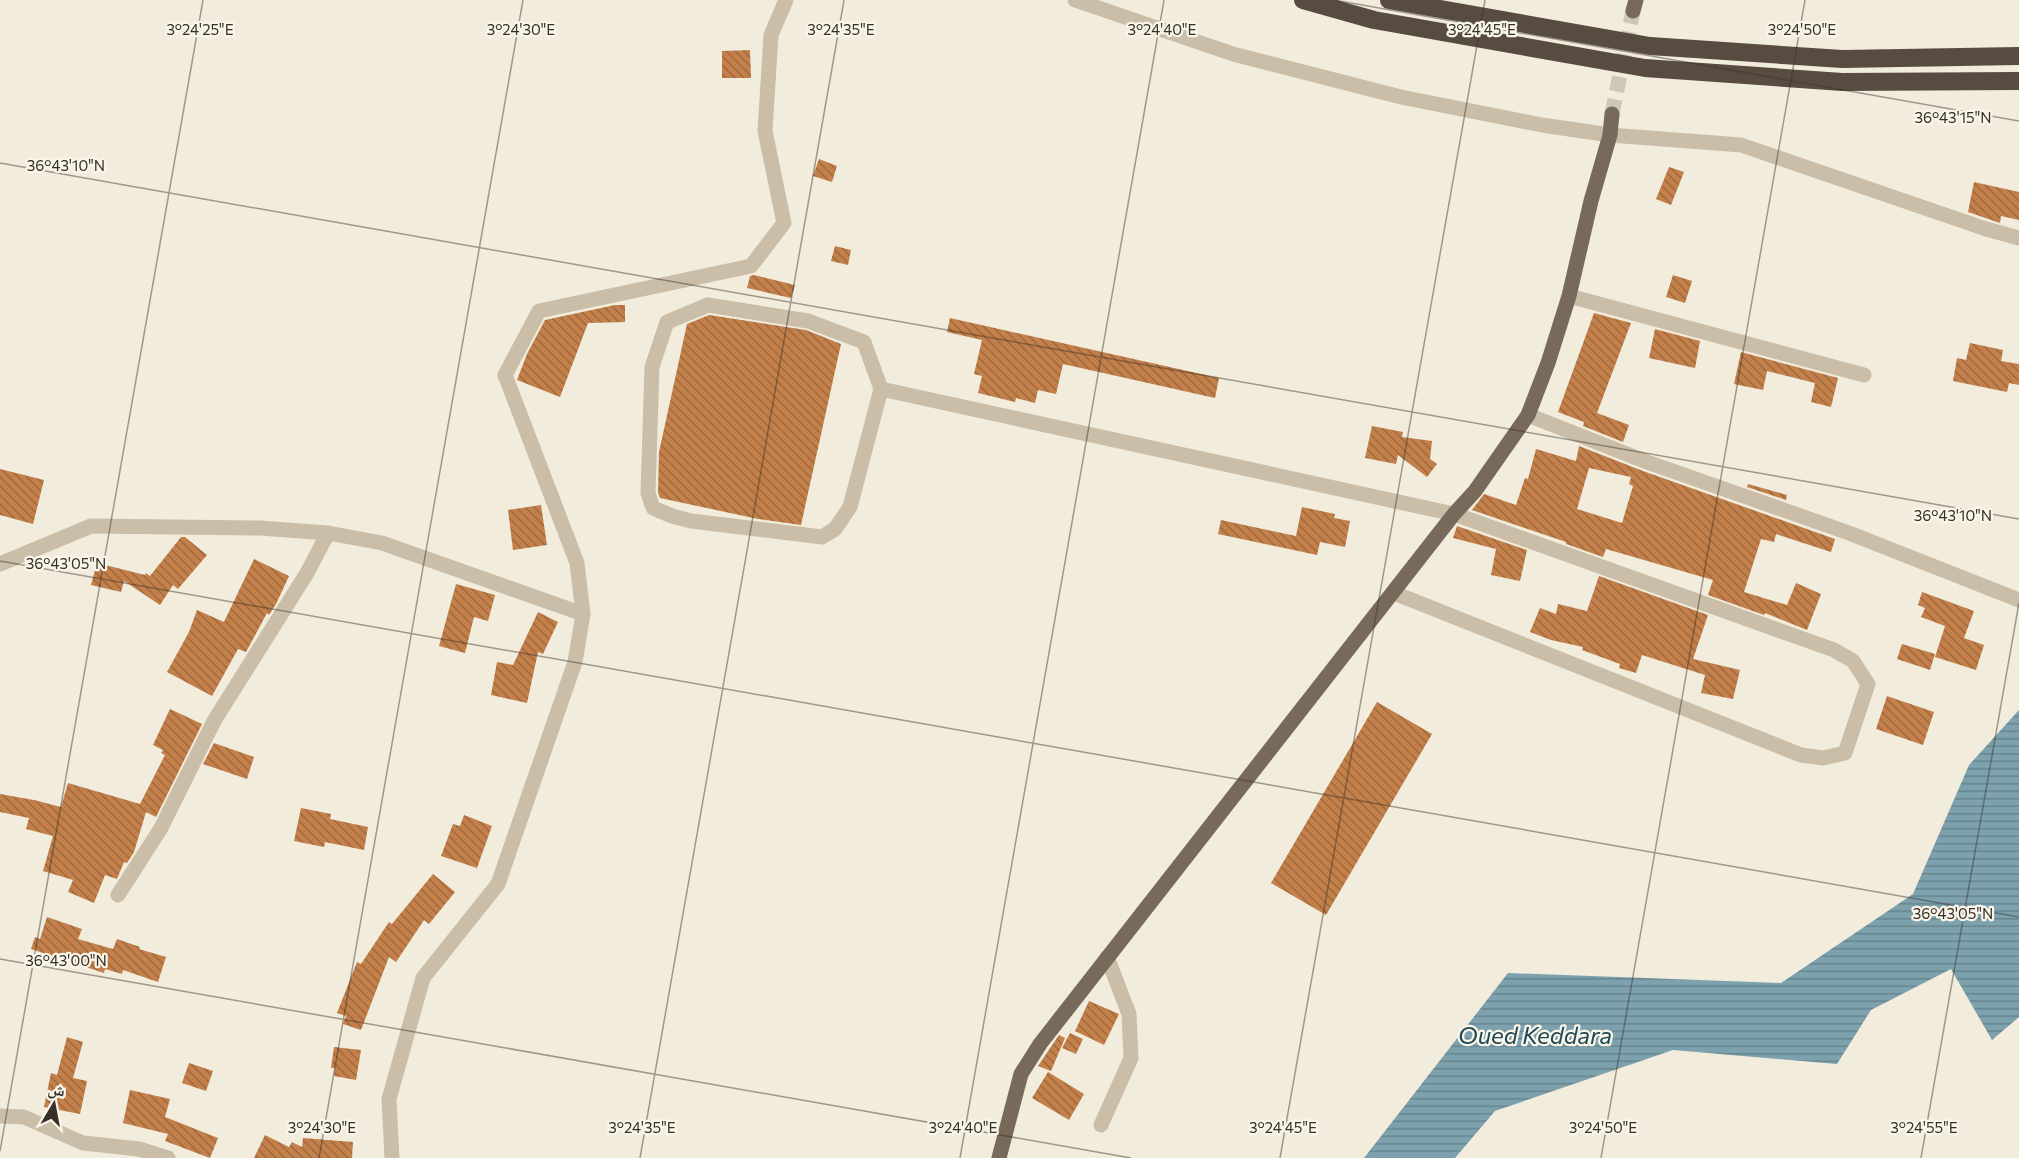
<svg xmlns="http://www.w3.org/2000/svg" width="2019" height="1158" font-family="Commissioner,'Noto Naskh Arabic',sans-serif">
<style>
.water{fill:url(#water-rules)}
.building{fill:url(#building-back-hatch);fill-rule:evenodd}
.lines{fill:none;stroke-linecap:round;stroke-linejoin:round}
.major-tunnel{stroke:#cdc6b9;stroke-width:15;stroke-dasharray:15 8;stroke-linecap:butt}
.minor{stroke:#cabea9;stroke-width:15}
.major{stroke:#786a5a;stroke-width:15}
.highway{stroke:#584c40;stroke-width:18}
.ticks{fill:none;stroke:#373029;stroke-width:1.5;stroke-opacity:0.45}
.labels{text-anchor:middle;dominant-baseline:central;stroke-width:4.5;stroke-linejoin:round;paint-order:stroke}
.water-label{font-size:24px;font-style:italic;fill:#1f4857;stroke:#f9f5e9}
.ticks-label{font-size:15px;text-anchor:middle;fill:#373029;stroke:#f9f5e9;stroke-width:4.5;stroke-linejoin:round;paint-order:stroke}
</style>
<defs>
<pattern id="water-rules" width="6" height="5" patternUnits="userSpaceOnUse" patternTransform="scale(1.5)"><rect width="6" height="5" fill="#7da2ae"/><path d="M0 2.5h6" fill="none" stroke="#67848e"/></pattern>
<pattern id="building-back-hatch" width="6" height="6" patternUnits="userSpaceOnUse" patternTransform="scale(1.5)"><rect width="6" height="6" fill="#c3804a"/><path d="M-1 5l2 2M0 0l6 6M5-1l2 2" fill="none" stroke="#9f693e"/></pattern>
</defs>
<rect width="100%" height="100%" fill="#f2ecdd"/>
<path class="water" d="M2019 710V1017L1992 1040 1951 969 1871 1010 1837 1064 1673 1050 1495 1111 1455 1158H1364L1508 973 1781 983 1913 894 1969 765Z"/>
<path class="building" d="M750 50 751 78H722V51Z
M819 159 837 166 832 182 813 176Z
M1669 167 1684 172 1671 205 1656 199Z
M1974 182 2019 192V220L2001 216 2000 223 1968 212Z
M835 246 851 250 848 265 831 261Z
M754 275 795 285 791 298 747 288 750 276Z
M1673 275 1692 281 1685 303 1666 297Z
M615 305H625V322L588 323 560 397 517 380 527 354 545 320Z
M1594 313 1631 323 1597 413 1629 425 1623 442 1583 426 1584 422 1558 412Z
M709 315 806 330 841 344 801 525 758 519 660 498 658 492 659 452 687 324Z
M950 318 1219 378 1215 398 1063 364 1056 394 1038 390 1035 403 1016 398 1015 402 978 393 982 376 974 374 982 340 947 332Z
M1655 329 1700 341 1695 368 1649 358Z
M1970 343 2003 350 2001 361 2019 364V385L2009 383 2007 392 1953 381 1957 358 1966 360Z
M1741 352 1838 378 1831 407 1811 402 1815 383 1767 371 1763 390 1734 384Z
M1372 426 1403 432 1402 437 1432 441 1430 459 1437 464 1427 477 1398 455 1396 464 1365 458Z
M1579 446 1643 471 1835 539 1831 552 1776 534 1774 542 1761 539 1744 592 1787 605 1796 583 1821 594 1807 630 1765 613 1764 615 1708 595 1713 580 1606 549 1603 557 1566 544V542L1472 510 1484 494 1516 505 1525 478 1528 479 1536 449 1576 461ZM1589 468 1631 477 1629 484 1633 486 1622 523 1577 509Z
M0 469 44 480 33 524 0 515Z
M1748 484 1787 495 1786 500 1747 487Z
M541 505 547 545 513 550 508 510Z
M1302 507 1335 514 1334 518 1350 521 1345 547 1320 542 1317 555 1218 534 1221 520 1296 536Z
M1457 526 1527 550 1520 581 1491 575 1496 549 1453 538Z
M181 537H185L207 555 178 589 173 585 160 605 124 581 121 592 91 585 97 563 145 575 146 573 150 576Z
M254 559 289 576 276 604 269 615 267 613 246 652 238 649 212 696 167 672 189 632 197 610 224 622Z
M1599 576 1708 615 1693 659 1740 670 1733 699 1701 693 1705 675 1642 655 1636 673 1619 668 1620 664 1582 650 1583 647 1551 640 1530 632 1540 608 1556 614 1558 604 1587 611Z
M456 584 495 595 488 621 474 617 465 653 439 646Z
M1922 592 1974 611 1964 638 1984 645 1976 670 1935 657 1945 626 1921 617 1925 608 1918 605Z
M538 612 558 622 543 654 538 652 527 703 491 695 497 662 513 665Z
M1902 644 1935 654 1930 670 1897 659Z
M1887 696 1934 712 1923 745 1876 729Z
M1377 702 1432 734 1326 915 1271 883Z
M170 709 202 724 156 817 146 812 134 852 127 863 124 862 117 879 105 875 94 903 68 892 73 880 43 871 53 836 26 829 29 818 0 812V794L34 800 61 807 68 783 140 804 165 755 161 753 163 750 153 745Z
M214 743 254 757 247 779 203 764Z
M301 808 331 814 330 819 368 827 364 850 325 842 324 847 294 841Z
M464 815 492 826 477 868 441 856 453 824 460 826Z
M433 874 455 892 429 924 424 920 396 962 389 957 361 1030 343 1024 346 1016 337 1013 357 962 361 964 389 922 392 924Z
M47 917 82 929 78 939 113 949 117 939 140 947 139 949 166 957 158 982 123 970 122 974 105 969 104 973 31 949 35 937 40 939Z
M1089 1001 1119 1014 1104 1045 1075 1031Z
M1070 1033 1083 1039 1076 1054 1062 1048Z
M1059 1035 1065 1038 1051 1071 1038 1066Z
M67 1037 83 1042 73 1078 87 1081 80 1114 44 1107 51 1073 57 1075Z
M334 1047 361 1050 356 1080 334 1076 335 1068H331Z
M189 1063 213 1071 206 1091 182 1083Z
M1048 1072 1084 1094 1069 1120 1032 1098Z
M130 1090 170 1099 165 1117 218 1138 210 1158 165 1141 168 1134 123 1123Z
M265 1135 289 1147 292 1142 302 1147 303 1138 353 1142 352 1158H254Z"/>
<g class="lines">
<path class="major-tunnel" d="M1612 114 1633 11"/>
<path class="minor" d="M1075 0 1233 54 1401 97 1542 125 1610 135 1741 145 1986 229 2019 238
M1569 296 1864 375
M708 305 808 321 864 342 881 389 850 507 835 529 822 537 691 521 672 516 653 508 648 493 652 367 667 322Z
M881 389 1454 514 1834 650 1853 661 1868 684 1845 753 1823 758 1801 755 1394 593
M1528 415 1647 462 1849 533 2019 600
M0 564 91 526 260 528 328 533 382 543 583 614
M118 895 161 828 214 721 307 573 328 533
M0 1116 24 1117 83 1143 139 1149 168 1158
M1101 1125 1131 1058 1129 1014 1107 957
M392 1158 389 1099 423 978 498 884 575 662 583 614 577 563 505 375 539 311 751 266 784 223 765 131 771 35 786 0"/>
<path class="major" d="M1633 11 1636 0
M999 1158 1021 1074 1040 1044 1454 514 1475 491 1528 415 1548 363 1569 296 1591 201 1610 135 1612 114"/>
<path class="highway" d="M1303 0 1374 20 1645 68 1842 82 2019 81
M1389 0 1650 46 1842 59 2019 56"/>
</g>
<path class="ticks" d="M1334 0 2019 121M0 163 2019 519M0 561 2019 917M0 959 1131 1158M0 1151 203 0M319 1158 523 0M640 1158 844 0M960 1158 1164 0M1280 1158 1485 0M1601 1158 1805 0M1921 1158 2019 603"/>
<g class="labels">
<g class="water-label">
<text x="1535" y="1034">Oued Keddara</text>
</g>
</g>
<g class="ticks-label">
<text x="200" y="35">3°24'25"E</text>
<text x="521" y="35">3°24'30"E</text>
<text x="841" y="35">3°24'35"E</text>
<text x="1162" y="35">3°24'40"E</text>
<text x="1482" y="35">3°24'45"E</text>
<text x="1802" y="35">3°24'50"E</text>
<text x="1953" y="123">36°43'15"N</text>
<text x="66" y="171">36°43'10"N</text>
<text x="1953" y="521">36°43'10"N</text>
<text x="66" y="569">36°43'05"N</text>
<text x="1953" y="919">36°43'05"N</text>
<text x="66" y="966">36°43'00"N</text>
<text x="322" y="1133">3°24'30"E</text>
<text x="642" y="1133">3°24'35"E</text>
<text x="963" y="1133">3°24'40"E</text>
<text x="1283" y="1133">3°24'45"E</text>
<text x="1603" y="1133">3°24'50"E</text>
<text x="1924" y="1133">3°24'55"E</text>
</g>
<g transform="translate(54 1104) rotate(10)" stroke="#f9f5e9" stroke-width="4.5" paint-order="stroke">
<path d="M0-4.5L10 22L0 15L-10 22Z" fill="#373029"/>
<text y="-9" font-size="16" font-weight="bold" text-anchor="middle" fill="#373029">ش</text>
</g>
</svg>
